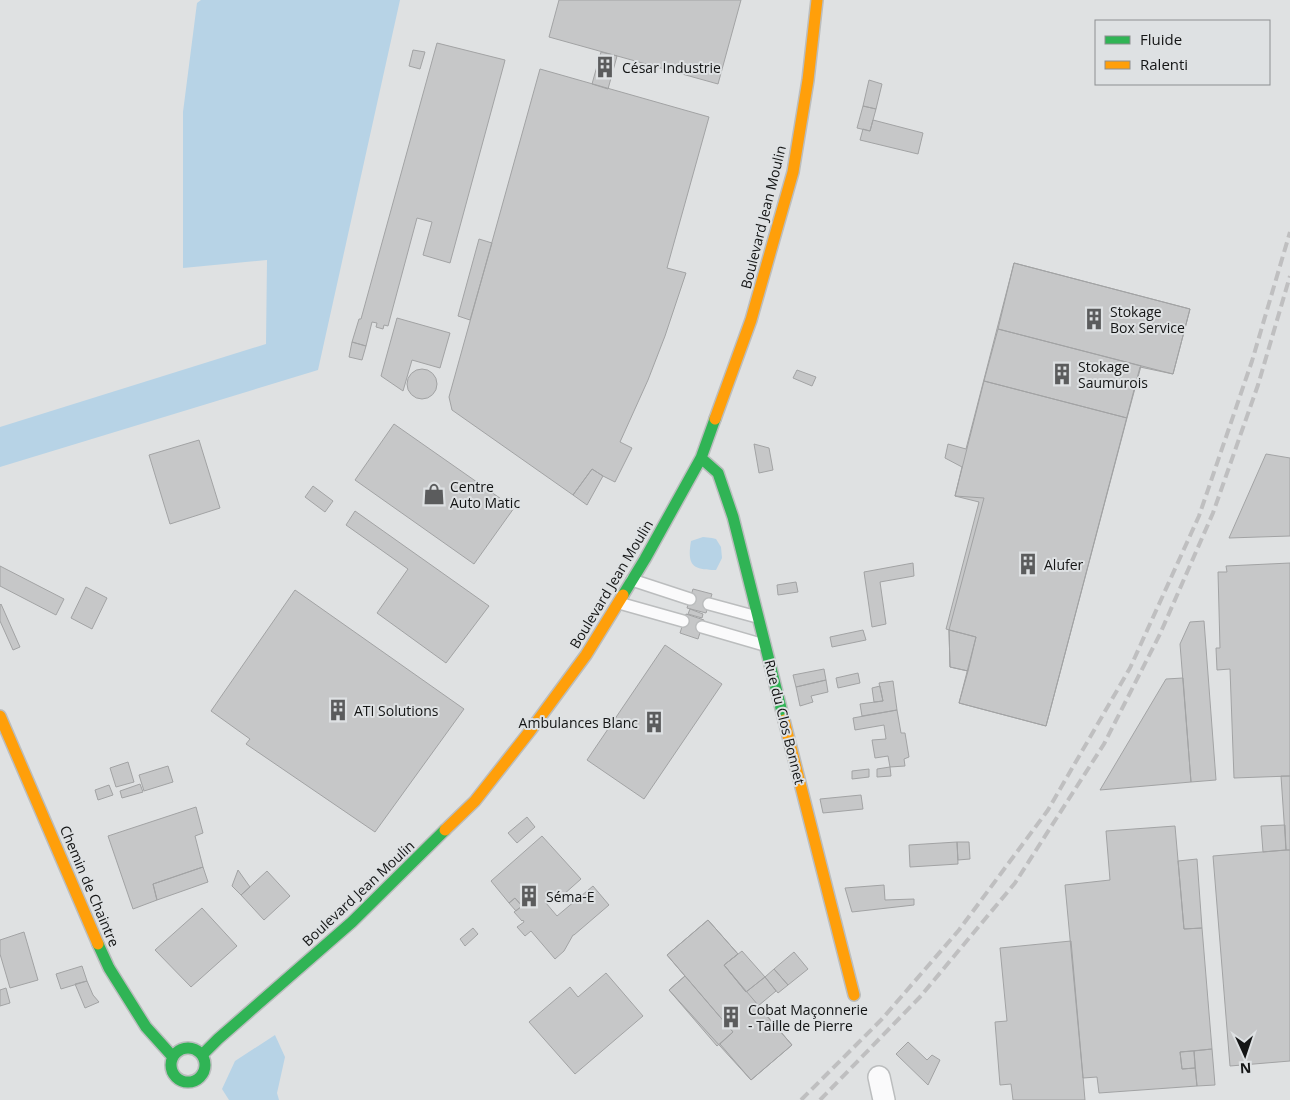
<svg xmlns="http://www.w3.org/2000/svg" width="1290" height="1100" font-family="'Open Sans',sans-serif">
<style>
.green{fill:#b7d3e6}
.building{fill:#c6c7c8;stroke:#a2a3a4}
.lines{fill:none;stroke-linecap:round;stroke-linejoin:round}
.lane-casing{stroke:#bbbdbe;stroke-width:14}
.street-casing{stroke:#bbbdbe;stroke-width:24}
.fast-casing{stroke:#bbbdbe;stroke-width:14}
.slow-casing{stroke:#bbbdbe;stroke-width:14}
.lane{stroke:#fafafb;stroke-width:11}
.street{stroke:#fafafb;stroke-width:21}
.fast{stroke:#30b455;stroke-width:11}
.slow{stroke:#ff9f0a;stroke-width:11}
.rail{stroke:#bfbfc0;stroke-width:4;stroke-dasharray:10 5;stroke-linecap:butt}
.labels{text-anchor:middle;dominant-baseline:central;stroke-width:4;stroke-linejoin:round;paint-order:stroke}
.poi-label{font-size:14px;fill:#141515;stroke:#dee1e3;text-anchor:start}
.street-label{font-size:14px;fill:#141515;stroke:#dee1e3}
</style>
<rect width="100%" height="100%" fill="#dfe1e2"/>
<path class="green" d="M201 0H400L318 370 0 467V427L266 344 267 260 183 268V112L197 3Z
M703 537 712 538 716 539 721 547 722 558 716 570C692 570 687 565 691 541Z
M275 1035 285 1057 277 1093 279 1100H229L222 1089 235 1061Z"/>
<path class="building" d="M559 0H741L718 84 549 37Z
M437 43 505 60 504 64 450 263 423 255 432 222 417 218 388 326 384 325 383 329 376 327 377 323 372 322 366 346 352 342 359 319H361Z
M413 50 425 52 420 69 409 66Z
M601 52 617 56 608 89 592 84Z
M540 69 709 117 667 268 686 273 665 336 648 380 620 442 632 448 615 482 603 476 592 469 573 495 452 410 449 397Z
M869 80 882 84 876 109 863 106Z
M863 106 876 109 870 131 857 128Z
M873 120 923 133 918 154 860 140 863 129 870 131Z
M479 239 492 243 470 320 458 316Z
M1014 263 1190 309 1173 374 1140 367 1046 726 959 703 976 637 946 629 979 502 955 496 962 467 945 458 948 444 966 449Z
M1014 263 1190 309 1173 374 998 329Z
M397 318 450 333 440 368 412 360 403 391 381 376Z
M998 329 1141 366 1127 418 984 381Z
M352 342 366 346 362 360 349 357Z
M407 384a15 15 0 1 1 30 0a15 15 0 1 1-30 0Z
M797 370 816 377 812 386 793 378Z
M984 381 1127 418 1046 726 959 703 968 671 950 667 949 630 984 498 955 496Z
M394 424 514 508 474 564 355 480Z
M199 440 220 508 170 524 149 455Z
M754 444 769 448 773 470 759 473Z
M1266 454 1290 458V536L1229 538Z
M592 469 603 476 587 505 573 495Z
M313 486 333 501 325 512 305 497Z
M355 511 489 606 446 663 377 613 408 569 346 525Z
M913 563 914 576 880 582 886 624 872 627 864 572Z
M1290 563V776L1234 778 1230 669 1217 670 1216 648H1220L1218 572H1227L1226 566Z
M0 566 64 599 56 615 0 586Z
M796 582 798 592 778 595 777 585Z
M86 587 107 598 92 629 71 618Z
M693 589 712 594 706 613 687 608Z
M295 590 464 709 375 832 246 744 250 739 211 711Z
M1 604 20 647 13 650 0 621V605Z
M690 609 703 614 702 618 688 614Z
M686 614 704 620 698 639 680 633Z
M1204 621 1216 780 1191 782 1180 644 1190 622Z
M863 630 866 640 832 647 830 637Z
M949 630 976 637 968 671 950 667Z
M665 645 722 684 644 799 587 760Z
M824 669 826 680 796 687 793 675Z
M858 673 860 683 838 688 836 678Z
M1183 678 1191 782 1100 790 1166 679Z
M826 680 828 692 811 696 813 702 800 706 796 687Z
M893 681 897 710 862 716 860 704 883 701 879 683Z
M880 686 883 701 874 702 872 688Z
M897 710 901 733H905L909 757 904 759 905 766 890 767 888 756 875 758 872 740 886 739 884 725 855 730 853 718Z
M128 762 134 782 116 787 110 768Z
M168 766 173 782 144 791 139 775Z
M890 767 891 776 877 777V769Z
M869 769V777L852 779V771Z
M1281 776H1290V850H1286Z
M140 784 143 792 122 798 120 791Z
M109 785 113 795 98 800 95 790Z
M861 795 863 809 823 813 820 799Z
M196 807 203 833 195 836 203 867 153 884 157 900 133 909 108 836Z
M527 817 535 827 517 843 508 833Z
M1285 825 1286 850 1263 852 1261 826Z
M1175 826 1184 929 1202 928 1212 1049 1180 1052 1182 1069 1195 1068 1197 1086 1099 1093 1097 1077 1083 1078 1065 885 1110 880 1106 831Z
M542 836 581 879 563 895 556 894 546 903 557 916 593 886 609 905 574 935H573L564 951 555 959 531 931 525 936 517 927 524 922 523 920 522 921 514 912 522 906 515 898 509 903 491 881Z
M957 842 958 864 910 867 909 845Z
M957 842H969L970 859 958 860Z
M1286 850H1290V1061L1230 1066 1213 856Z
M1197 859 1202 928 1184 929 1178 861Z
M203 867 208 882 157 900 153 884Z
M238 870 250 887 241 895 232 886Z
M267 871 290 896 264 920 241 895Z
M884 885 885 900 914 899V905L852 912 845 888Z
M515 898 522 906 516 911 509 903Z
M202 908 237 946 191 987 155 950Z
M708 920 738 954 724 965 746 992 765 977 776 991 758 1006 792 1045 751 1080 720 1044 733 1032 667 955Z
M708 920 738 954 724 965 792 1045 751 1080 669 990 685 976 667 955Z
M473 928 478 934 465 946 460 939Z
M24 932 38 980 10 988 0 954V940Z
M1071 941 1085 1100H1013L1011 1084 1000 1085 995 1022 1007 1021 1000 948Z
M742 951 765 977 746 992 724 965Z
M794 952 808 969 788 985 774 969Z
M82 966 87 981 61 989 56 974Z
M774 969 788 985 778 993 765 977Z
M606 973 643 1016 575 1074 529 1022 570 987 578 997Z
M685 976 733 1032 717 1046 669 990Z
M87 981 93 995 99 1002 85 1008 75 984Z
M6 988 10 1003 0 1006V990Z
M908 1042 927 1060 932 1055 940 1060 928 1085 896 1054Z
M1212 1049 1215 1085 1197 1086 1194 1051Z
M1194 1051 1195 1068 1182 1069 1180 1052Z"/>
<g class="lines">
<g class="lane-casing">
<path id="lane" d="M632 580 690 599
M619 603 683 621
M709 604 757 617
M702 627 764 645"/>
</g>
<g class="street-casing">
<path id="street" d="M879 1077 884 1100"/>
</g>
<g class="fast-casing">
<path id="fast" d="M701 458 718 473 733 517 784 720
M623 595 645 559 701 458 715 419
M98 944 109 968 146 1027 173 1057
M171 1065a17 17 0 1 1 34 0a17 17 0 1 1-34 0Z
M202 1055 218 1039 352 922 445 830"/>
</g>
<g class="slow-casing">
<path id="slow" d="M715 419 751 320 793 172 808 80 817 0
M0 716 98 944
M784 720 854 995
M445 830 475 801 530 731 586 655 623 595"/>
</g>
<use href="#lane" class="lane"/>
<use href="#street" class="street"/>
<use href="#fast" class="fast"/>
<use href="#slow" class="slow"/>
<path class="rail" d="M801 1100 882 1019 959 930 1048 810 1130 668 1199 516 1252 361 1290 232
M820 1100 920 997 1015 883 1104 744 1160 634 1213 513 1258 385 1290 276"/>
</g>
<defs>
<g id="building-bare" transform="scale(1.725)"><path d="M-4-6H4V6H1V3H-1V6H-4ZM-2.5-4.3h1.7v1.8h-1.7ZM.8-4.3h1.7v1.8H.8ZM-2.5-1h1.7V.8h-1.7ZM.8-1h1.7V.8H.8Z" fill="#5b5c5d" stroke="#dee1e3" stroke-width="2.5" paint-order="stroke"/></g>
<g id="shop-bare" transform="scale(1.725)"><path d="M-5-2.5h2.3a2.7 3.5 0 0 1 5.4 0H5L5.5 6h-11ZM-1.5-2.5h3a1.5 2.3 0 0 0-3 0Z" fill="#5b5c5d" stroke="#dee1e3" stroke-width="2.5" paint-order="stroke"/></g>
</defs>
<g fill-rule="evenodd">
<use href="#building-bare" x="605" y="67"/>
<use href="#building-bare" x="1094" y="319"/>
<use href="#building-bare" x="1062" y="374"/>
<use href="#shop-bare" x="434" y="494"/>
<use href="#building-bare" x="1028" y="564"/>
<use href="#building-bare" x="338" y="710"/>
<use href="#building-bare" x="654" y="722"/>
<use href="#building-bare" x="529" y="896"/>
<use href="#building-bare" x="731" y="1017"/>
</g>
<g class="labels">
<g class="poi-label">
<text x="622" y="67">César Industrie</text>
<text x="1110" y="311">Stokage<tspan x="1110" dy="16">Box Service</tspan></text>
<text x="1078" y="366">Stokage<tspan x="1078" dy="16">Saumurois</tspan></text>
<text x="450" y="486">Centre<tspan x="450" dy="16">Auto Matic</tspan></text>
<text x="1044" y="564">Alufer</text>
<text x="354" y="710">ATI Solutions</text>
<text x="638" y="722" text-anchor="end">Ambulances Blanc</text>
<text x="546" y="896">Séma-E</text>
<text x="748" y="1009">Cobat Maçonnerie<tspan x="748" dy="16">- Taille de Pierre</tspan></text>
</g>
<g class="street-label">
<text transform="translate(763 217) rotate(-76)">Boulevard Jean Moulin</text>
<text transform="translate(611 584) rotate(-59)">Boulevard Jean Moulin</text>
<text transform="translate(785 722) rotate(76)">Rue du Clos Bonnet</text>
<text transform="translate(90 886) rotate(67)">Chemin de Chaintre</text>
<text transform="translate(358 893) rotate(-43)">Boulevard Jean Moulin</text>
</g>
</g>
<rect x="1095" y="20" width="175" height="65" fill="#dee1e3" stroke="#8d8f91"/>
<rect x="1105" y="36" width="25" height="8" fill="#30b455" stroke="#8d8f91"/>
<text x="1140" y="45" font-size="15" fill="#141515">Fluide</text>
<rect x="1105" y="61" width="25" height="8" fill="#ff9f0a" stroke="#8d8f91"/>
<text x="1140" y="70" font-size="15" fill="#141515">Ralenti</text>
<g transform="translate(1245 1055) rotate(177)" stroke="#dee1e3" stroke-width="4" paint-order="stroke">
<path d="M0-4L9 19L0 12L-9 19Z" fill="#141515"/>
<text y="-8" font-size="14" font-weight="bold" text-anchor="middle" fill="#141515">N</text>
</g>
</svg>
